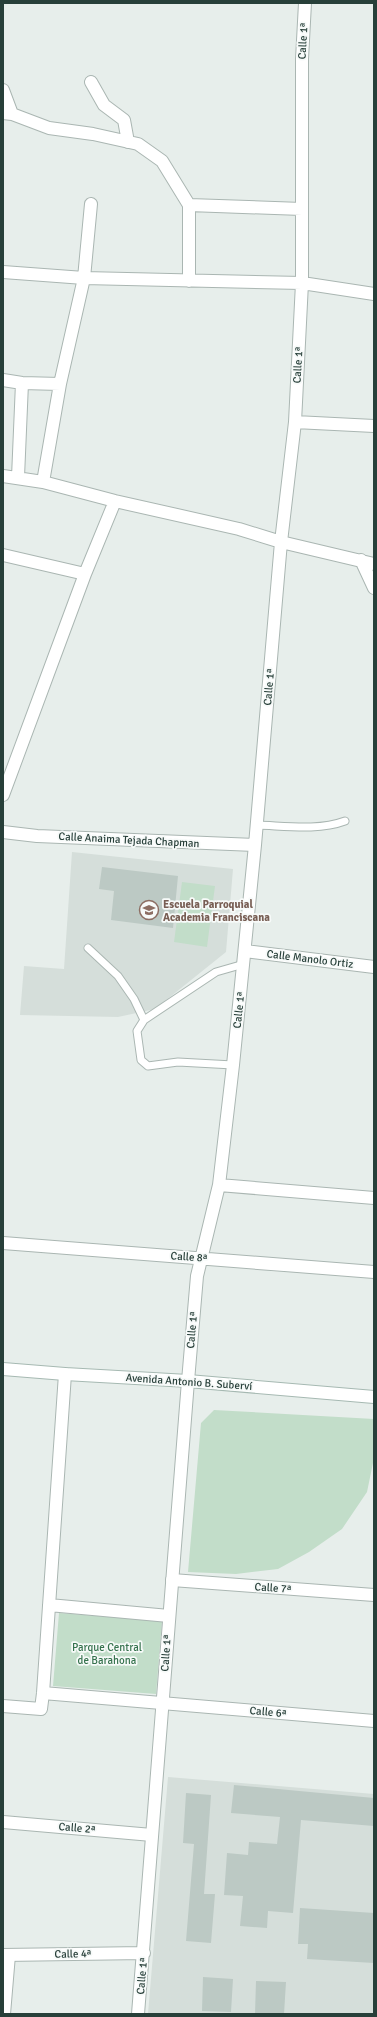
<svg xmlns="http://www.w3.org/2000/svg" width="377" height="2017" font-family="Signika,sans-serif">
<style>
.built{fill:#d5deda}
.green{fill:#c2ddc9}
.building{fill:#bcc9c4}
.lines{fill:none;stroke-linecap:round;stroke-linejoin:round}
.service-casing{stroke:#aab6b2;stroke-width:9}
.minor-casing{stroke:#aab6b2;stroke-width:14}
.tertiary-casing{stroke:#aab6b2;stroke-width:14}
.secondary-casing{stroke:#a6b9b2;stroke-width:14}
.service{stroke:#fff;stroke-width:7}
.minor{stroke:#fff;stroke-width:12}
.tertiary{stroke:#fff;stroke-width:12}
.secondary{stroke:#fff;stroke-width:12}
.labels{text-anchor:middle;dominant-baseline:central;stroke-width:3.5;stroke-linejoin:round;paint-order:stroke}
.street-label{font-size:11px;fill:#273f39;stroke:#f7faf9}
.education-label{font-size:11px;font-weight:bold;fill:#785e54;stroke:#f7faf9;text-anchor:start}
.park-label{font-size:11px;fill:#35724d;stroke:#f7faf9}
</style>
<rect width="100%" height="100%" fill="#e7eeeb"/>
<path class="built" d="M72 852 233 869 226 952 155 1009 118 1017 20 1015 24 966 64 969Z
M168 1777 374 1794V2014H148Z"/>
<path class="green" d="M182 882 215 886 207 947 174 942Z
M214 1410 374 1419V1458L367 1492 342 1529 309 1552 278 1569 236 1574 188 1572 201 1423Z
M59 1613 162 1621 156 1694 53 1686Z"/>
<path class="building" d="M102 867 178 876 173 928 111 920 114 891 99 889Z
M234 1785 374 1798V1826L301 1820 293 1913 268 1911 267 1928 240 1926 243 1896 224 1895 227 1853 248 1855 249 1842 277 1844 280 1817 231 1813Z
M186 1793 211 1795 204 1894H215L211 1943 186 1941 194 1844 183 1843Z
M300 1908 374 1913V1963L307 1959 308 1944H298Z
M203 1977 233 1979 231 2012 202 2011Z
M256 1981 286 1982 284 2014H255Z"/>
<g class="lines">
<g class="service-casing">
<path id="service" d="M257 825C286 826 318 831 345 821
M88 948 118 976 134 999 144 1020 137 1031 141 1060 148 1066 178 1062 233 1065
M144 1020 216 972 244 964"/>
</g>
<g class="minor-casing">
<path id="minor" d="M91 82 104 105 124 120 128 142
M3 90 12 114
M3 113 12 114 49 128 93 134 138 144 162 161 189 205V281
M189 205 302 209
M3 272 84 278 302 283 374 294
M3 380 22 383 60 384
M295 422 374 426
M3 476 43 482 115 501 239 529 281 542 374 564
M18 477 22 383
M43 482 60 384 84 278 91 204
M3 555 85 574
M361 560 374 588
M3 795 85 574 115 501
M3 832 37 836 255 845
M245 951 374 967
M219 1185 374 1198
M3 1243 374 1272
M188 1381 197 1276 219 1185 233 1065 255 845 281 542 295 422 302 283V59L305 3
M172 1580 374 1595
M49 1605 169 1616
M43 1693 374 1721
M3 1706 41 1709 43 1693 65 1374
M3 1822 152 1835
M3 1955H9L4 2014"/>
</g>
<g class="tertiary-casing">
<path id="tertiary" d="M3 1955 144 1953
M138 2014 188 1381"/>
</g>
<g class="secondary-casing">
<path id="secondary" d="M3 1369 65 1374 188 1381 374 1397"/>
</g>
<use href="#service" class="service"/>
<use href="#minor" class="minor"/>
<use href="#tertiary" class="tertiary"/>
<use href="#secondary" class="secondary"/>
</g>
<defs>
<g id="school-ring" transform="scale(1)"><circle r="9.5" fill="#f7faf9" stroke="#8d6e63" stroke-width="1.5"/><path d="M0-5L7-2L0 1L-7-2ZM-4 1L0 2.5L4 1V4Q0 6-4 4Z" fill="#8d6e63"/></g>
</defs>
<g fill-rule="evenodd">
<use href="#school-ring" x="149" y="910"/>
</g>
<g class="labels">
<g class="street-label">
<text transform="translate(303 41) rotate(-87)">Calle 1ª</text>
<text transform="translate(298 365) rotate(-87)">Calle 1ª</text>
<text transform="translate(269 687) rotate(-85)">Calle 1ª</text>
<text transform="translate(129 840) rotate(3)">Calle Anaima Tejada Chapman</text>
<text transform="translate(310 959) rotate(7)">Calle Manolo Ortiz</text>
<text transform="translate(239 1010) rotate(-84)">Calle 1ª</text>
<text transform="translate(189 1257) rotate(4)">Calle 8ª</text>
<text transform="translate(192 1330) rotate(-85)">Calle 1ª</text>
<text transform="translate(189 1382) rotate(4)">Avenida Antonio B. Suberví</text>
<text transform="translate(273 1588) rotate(4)">Calle 7ª</text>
<text transform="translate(166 1653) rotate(-86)">Calle 1ª</text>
<text transform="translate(268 1712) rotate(5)">Calle 6ª</text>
<text transform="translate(77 1828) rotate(5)">Calle 2ª</text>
<text transform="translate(73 1954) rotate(-1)">Calle 4ª</text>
<text transform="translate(142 1976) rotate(-85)">Calle 1ª</text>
</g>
<g class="education-label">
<text x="163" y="904">Escuela Parroquial<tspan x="163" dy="13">Academia Franciscana</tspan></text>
</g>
<g class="park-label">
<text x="107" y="1647">Parque Central<tspan x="107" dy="13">de Barahona</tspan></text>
</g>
</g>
<rect width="377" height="2017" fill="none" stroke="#273f39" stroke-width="8"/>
</svg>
